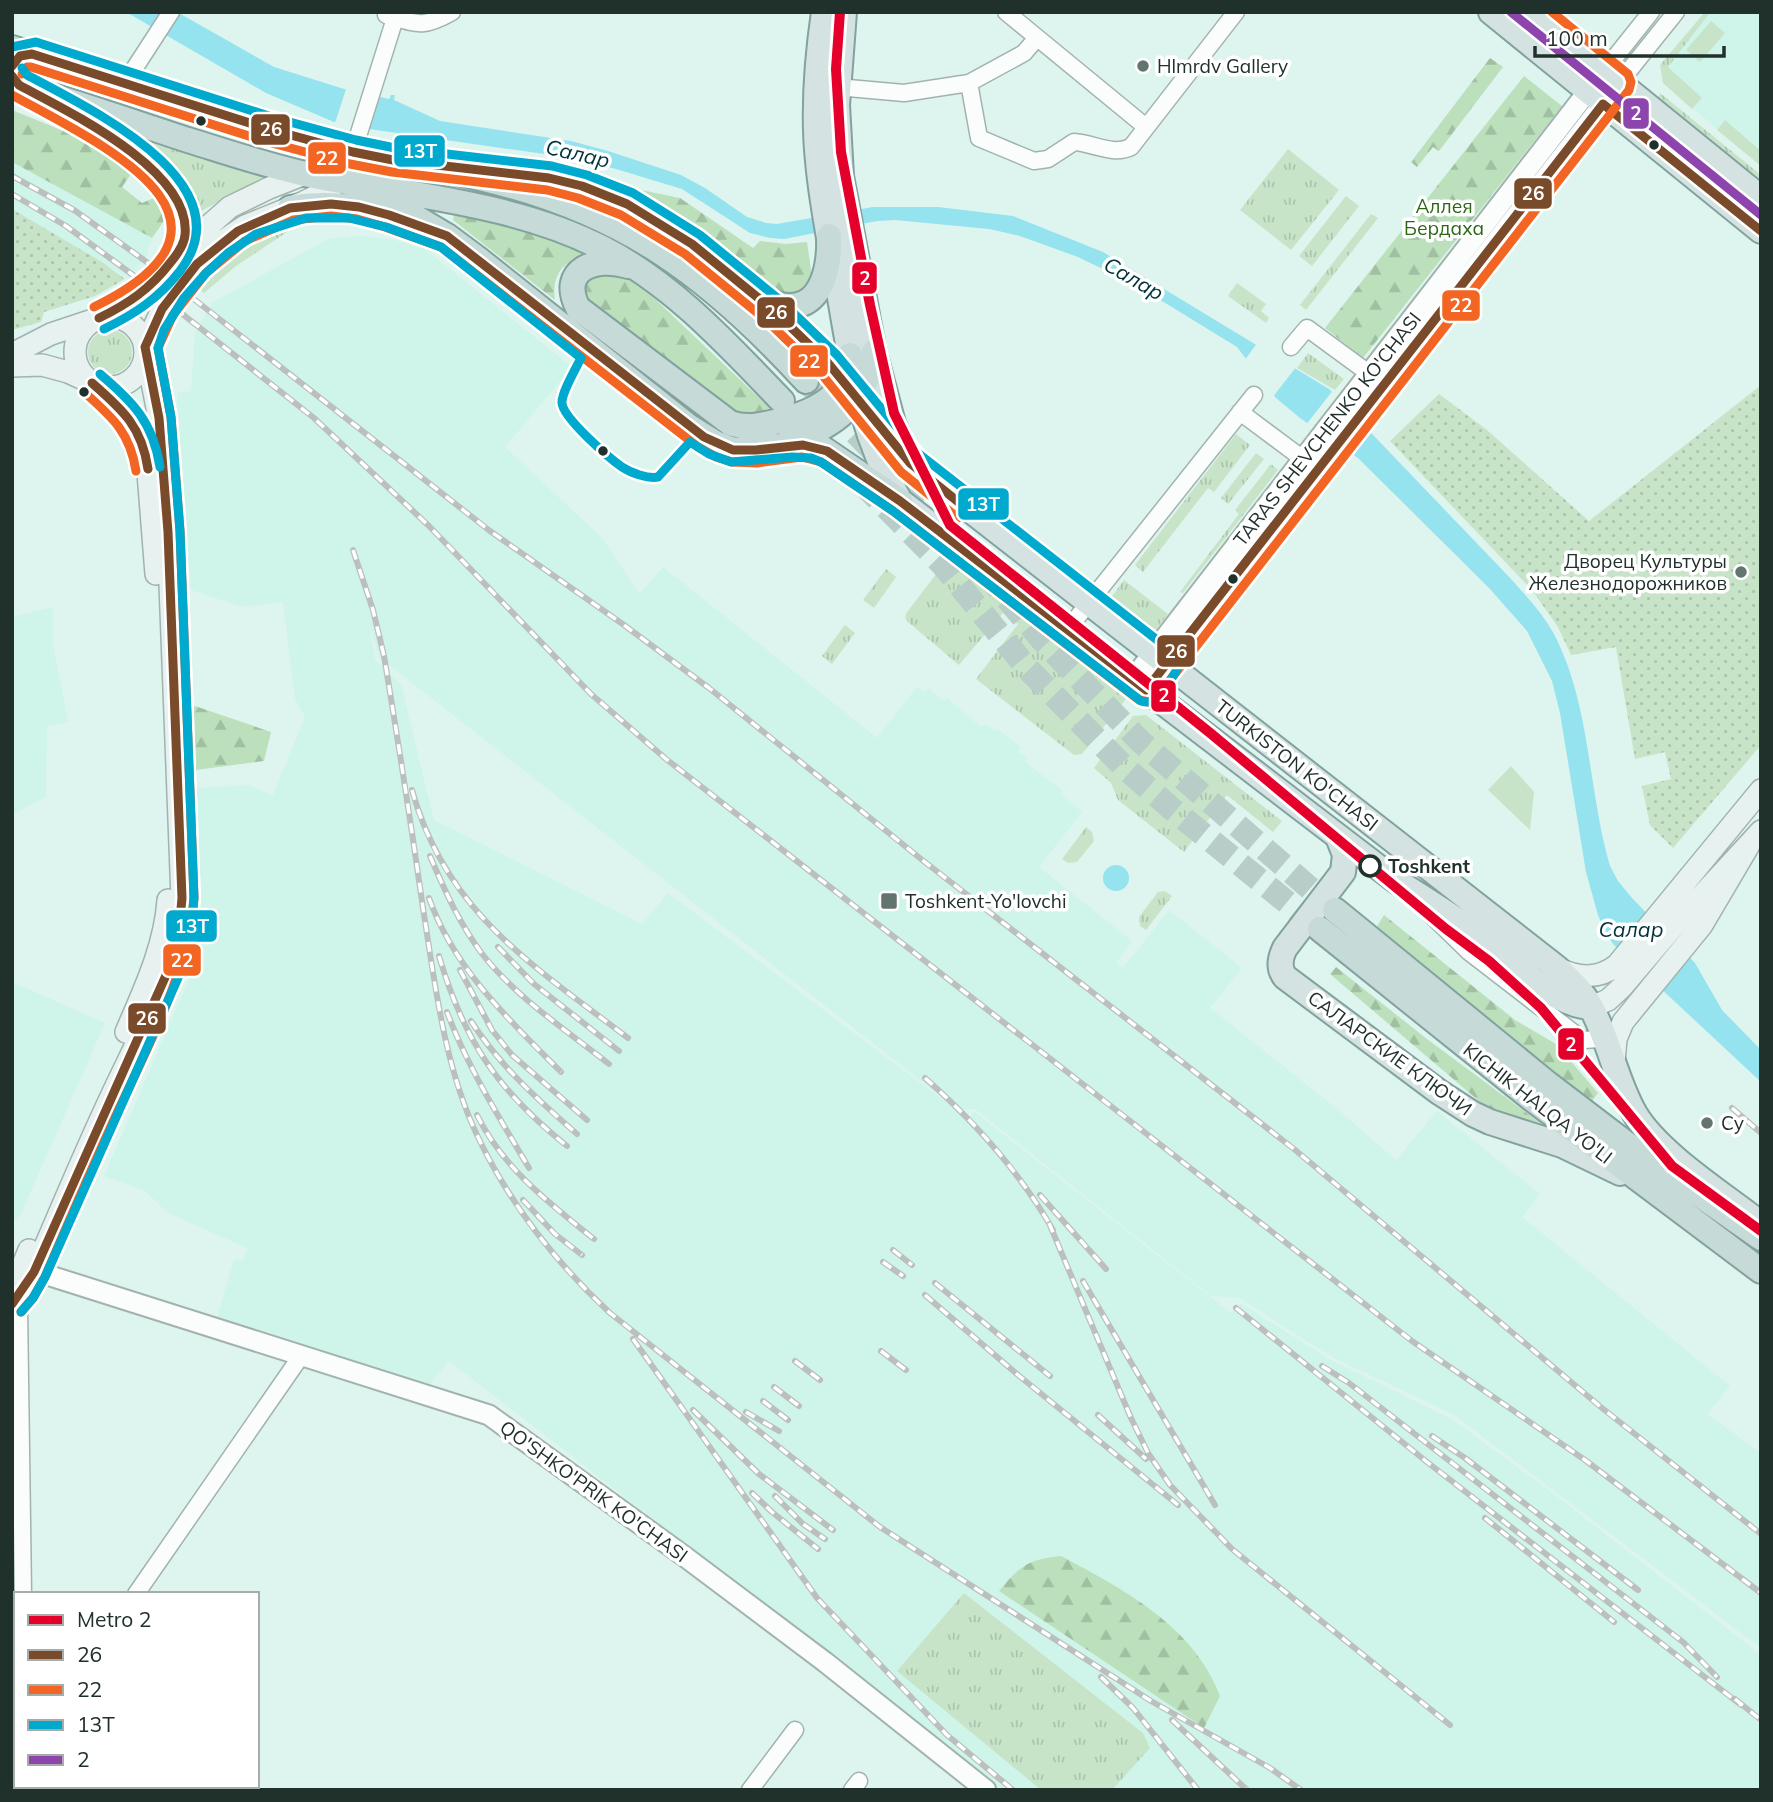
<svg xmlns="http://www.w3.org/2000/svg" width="1773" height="1802" font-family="Mulish,sans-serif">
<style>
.built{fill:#cff5ea}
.grass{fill:url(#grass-tufts)}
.forest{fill:url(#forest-firs)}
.park{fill:url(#park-dots)}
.pitch{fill:#c7e4c9}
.water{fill:#94e3ef}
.pier{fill:#def4ee}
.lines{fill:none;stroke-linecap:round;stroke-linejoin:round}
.trunk-tunnel{stroke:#b8cdc7;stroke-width:24;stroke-dasharray:24 12;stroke-linecap:butt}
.minor-casing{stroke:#a2b3ae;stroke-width:19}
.tertiary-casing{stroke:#a2b3ae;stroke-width:23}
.secondary-casing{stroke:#a2b3ae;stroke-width:24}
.primary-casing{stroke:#82a29f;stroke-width:28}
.trunk-casing{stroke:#82a29f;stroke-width:28}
.minor{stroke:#fafdfc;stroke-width:16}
.tertiary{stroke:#fafdfc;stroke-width:19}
.secondary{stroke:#e7f1ef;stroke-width:21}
.primary{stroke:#d4e3e2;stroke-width:24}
.trunk{stroke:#c6dad8;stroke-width:24}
.rail-casing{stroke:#bbc0be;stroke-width:6}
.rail{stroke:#fff;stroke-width:3.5;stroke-dasharray:10;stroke-linecap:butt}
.bus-1-casing{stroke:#fff;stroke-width:14}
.bus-2-casing{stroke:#fff;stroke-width:14}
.bus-3-casing{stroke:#fff;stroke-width:14}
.bus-4-casing{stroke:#fff;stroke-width:14}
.bus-1{stroke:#7a4b2a;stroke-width:9}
.bus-2{stroke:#f26522;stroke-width:9}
.bus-3{stroke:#00a9ce;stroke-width:9}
.bus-4{stroke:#8e44ad;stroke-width:9}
.metro-1-casing{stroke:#fff;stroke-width:16}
.metro-1{stroke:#e4002b;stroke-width:10}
.poi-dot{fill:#62756f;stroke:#fff;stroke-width:2.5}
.bus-dot{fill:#20302b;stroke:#fff;stroke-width:2.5}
.stop-dot{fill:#fff;stroke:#20302b;stroke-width:3.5}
.labels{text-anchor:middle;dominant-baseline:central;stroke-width:7;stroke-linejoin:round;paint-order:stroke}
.poi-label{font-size:19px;fill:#20302b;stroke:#fff;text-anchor:start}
.park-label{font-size:19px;fill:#2a6613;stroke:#fff}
.street-label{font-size:19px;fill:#20302b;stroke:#fff}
.stop-label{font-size:19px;font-weight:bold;fill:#20302b;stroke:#fff;text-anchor:start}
.water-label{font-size:21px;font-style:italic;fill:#00323a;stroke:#fff}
.line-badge{stroke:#fff;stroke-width:2.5}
.badge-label{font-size:19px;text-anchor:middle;font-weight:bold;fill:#fff}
</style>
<defs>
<pattern id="grass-tufts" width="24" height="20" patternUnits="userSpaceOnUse" patternTransform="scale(1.75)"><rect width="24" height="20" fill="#c7e4c9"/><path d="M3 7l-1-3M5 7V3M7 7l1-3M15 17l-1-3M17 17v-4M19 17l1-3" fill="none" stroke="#abc4ad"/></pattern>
<pattern id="forest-firs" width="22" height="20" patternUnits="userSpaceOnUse" patternTransform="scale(1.75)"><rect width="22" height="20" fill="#bbe0bb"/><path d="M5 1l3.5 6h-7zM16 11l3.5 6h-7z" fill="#a0c0a1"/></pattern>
<pattern id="park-dots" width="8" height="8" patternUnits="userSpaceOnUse" patternTransform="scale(1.75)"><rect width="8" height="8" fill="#c7e4c9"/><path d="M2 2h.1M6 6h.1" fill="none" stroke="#abc4ad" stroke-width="1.8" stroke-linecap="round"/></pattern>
</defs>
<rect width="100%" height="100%" fill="#def4ee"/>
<path class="built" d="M1705 12H1761V166L1663 83 1660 65Z
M12 162 152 238 147 252 149 253 129 279 12 209Z
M363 236 395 240 425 249 572 367 505 447 602 538 640 594 663 567 877 738 917 687 924 693 928 688 944 701 947 698 981 727 985 724 995 732 998 729 1021 747 1018 751 1028 758 1025 762 1063 791 1061 795 1082 812 1039 867 1132 941 1116 963 1123 968 1169 910 1242 968 1210 1008 1336 1108 1396 1160 1437 1111 1540 1194 1522 1217 1730 1386 1707 1414 1761 1453V1648L1454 1415 1332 1357 1239 1298 1211 1296 975 1109H957L379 657 369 623 375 659 401 685 434 820 642 924 668 893 967 1118 975 1112 1231 1313 1240 1303 1331 1360 1452 1419 1554 1494 1761 1655V1790H1003L449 1361 430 1384 216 1321 234 1259 243 1261 247 1248 168 1213 145 1191 104 1176 193 970 202 930 195 788 248 785 273 795 305 717 295 699 283 602 242 607 191 590 177 393 191 391 195 333 212 303 330 238Z
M53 607V644L68 722 47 726 46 797 12 815V617Z
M12 982 105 1023 20 1216 12 1223Z"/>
<path class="grass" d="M1705 12 1709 14 1668 67 1702 98 1692 109 1663 83 1660 65Z
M1660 93 1761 175V181L1658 98Z
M1725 120 1761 151V166L1717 130Z
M115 132 264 177 194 215Z
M1288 149 1339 190 1291 250 1240 210Z
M1346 196 1359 206 1312 266 1299 256Z
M1371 214 1378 218 1306 310 1300 305Z
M294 220 296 226 236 266 204 293 193 285C223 255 252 232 294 220Z
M1237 283 1266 304 1261 311 1269 318 1266 323 1228 296Z
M88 352a22 22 0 1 1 44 0a22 22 0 1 1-44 0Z
M1308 353 1344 379 1335 390 1297 368Z
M1236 434 1250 445 1214 492 1208 488 1143 572 1135 565Z
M1256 453 1264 459 1228 504 1221 498Z
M1271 464 1278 470 1183 593 1180 592 1239 514 1235 510Z
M947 560 1126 699 1082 754 1074 755 976 679 1018 624 1003 613 959 665 908 622 905 617 907 612Z
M886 569 896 577 874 608 863 600Z
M1124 580 1168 614 1153 633 1110 599Z
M845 625 855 633 832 664 822 656Z
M1146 715 1282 821 1273 832 1227 795 1184 852 1118 800 1111 783 1094 768 1133 716Z
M1086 827 1092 832 1094 841 1077 862 1068 863 1062 859Z
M1165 891 1172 896 1146 930 1140 926 1139 917 1158 892Z
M964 1593 1143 1733 1150 1748 1112 1790H1041L897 1671Z"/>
<path class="forest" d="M1490 58 1503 67 1439 151 1433 147 1417 167 1411 162Z
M1524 76 1562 106 1363 358 1325 328Z
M12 110 105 148 136 167 122 187 142 203 156 197 165 200 171 211 152 238 12 162Z
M612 184 680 198 753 248 760 241 786 244 807 242 812 277 795 296 769 293 713 244 669 213Z
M455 211 518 229 589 254C565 259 551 274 555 300L453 220Z
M601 268 634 279 772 410 763 417 733 416 588 300 583 288 593 272Z
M192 705 271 732 264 761 196 770Z
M1384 915 1515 1020 1556 1044 1598 1093 1590 1104 1376 928Z
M1336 967 1427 1039 1547 1128 1494 1111 1479 1101 1330 974Z
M1061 1556C1123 1589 1194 1626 1220 1696L1204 1728 999 1591C1019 1567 1028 1559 1061 1556Z"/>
<path class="park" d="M12 209 102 262 125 279 95 296 44 312 41 322 12 330Z
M1761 385V745L1673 848 1650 825 1642 786 1671 779 1665 752 1635 759 1616 647 1571 655 1558 627 1532 590 1390 441 1439 394 1487 430 1589 521Z"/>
<path class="pitch" d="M1711 21 1725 33 1700 62 1686 50Z
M1511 766 1534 792 1530 830 1488 790Z"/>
<path class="water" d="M126 12H177L274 67 344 89 389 99 391 95H395L394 100 440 121 571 141 608 151 681 175 705 188 747 217 766 223 777 224 873 207H938L1013 216 1103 252 1329 389 1512 580C1528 598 1544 615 1555 636 1591 707 1588 791 1610 866L1618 881 1632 898 1695 963 1722 1010 1761 1050V1082L1613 944 1604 930 1598 915 1586 872 1560 713 1552 681 1527 631 1489 588 1358 458 1300 418 1276 398 1237 347 1136 285 1078 257 1020 236 989 229 895 220 877 221 784 239 770 238 750 233 682 189 616 169 572 158 369 129 334 122 266 93Z
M1103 878a13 13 0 1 1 26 0a13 13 0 1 1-26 0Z"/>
<path class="pier" d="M347 86 380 92 369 129 351 126H334Z
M1258 342 1297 366 1272 398 1244 361Z
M1334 389 1371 428 1349 456 1305 426Z"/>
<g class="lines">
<path class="trunk-tunnel" d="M806 381 944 525
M861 482 942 564 1027 668 1124 767 1172 809 1320 929
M984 571 1042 640 1141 742 1335 910"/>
<g class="minor-casing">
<path id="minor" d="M1006 12 1146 127
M386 15C417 24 422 29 452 12
M1604 71 1651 12
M125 83 171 12
M969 83 1024 53 1036 39
M1619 83 1676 12
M837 87 904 93 969 83 979 138 1034 161 1048 159 1074 142C1093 143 1113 156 1131 147L1236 12
M353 152 397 12
M1291 347 1307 328 1378 380
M1240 412 1303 459
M1068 629 1254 395
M1425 909 1469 952 1583 1040 1600 1039 1612 1032
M12 1297 19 1307 23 1594
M136 1594 301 1356
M12 1740H16
M25 1790V1786
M750 1790 795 1730
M852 1790 859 1781"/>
</g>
<g class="tertiary-casing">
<path id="tertiary" d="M1132 680 1588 91
M1146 690 1603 104
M22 1267 489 1415 684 1556 825 1662 986 1790"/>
</g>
<g class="secondary-casing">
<path id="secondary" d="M75 352a35 35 0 1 1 70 0a35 35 0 1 1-70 0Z
M12 354 51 334 99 318 140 296 180 251 230 207 269 188 305 174 344 150
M12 366 42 365 68 372 92 383 131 420 142 439 147 460 156 574
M1557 968C1578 978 1598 980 1617 965L1761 790
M1591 1007 1608 1000 1622 987 1679 920 1761 831
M126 1032C144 990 165 946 168 900
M1614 1062 1616 1039 1623 1022 1702 925 1748 847
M12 1279 22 1267 29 1250
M12 1304 23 1291 34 1272C57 1219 79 1166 103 1114 134 1044 177 976 182 898L168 532 159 418 145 347 162 309 197 264 220 243 245 226 304 202 330 189 339 180 353 152"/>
</g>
<g class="primary-casing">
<path id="primary" d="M824 12C817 60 813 113 818 161 822 207 832 253 840 298 853 372 861 435 900 501L1395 880C1423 898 1451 915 1478 935 1509 957 1552 1006 1591 1007
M844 12 837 105 841 176 874 352 893 423 905 453
M1491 12 1761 231
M1532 12 1761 198
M889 459H900L910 463 1557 968C1570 980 1584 993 1592 1009 1610 1043 1616 1081 1635 1114 1659 1154 1723 1194 1761 1224
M1338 837 1345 855 1343 872 1285 948C1280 958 1278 968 1285 977L1439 1092 1473 1114 1490 1122 1562 1145 1620 1173"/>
</g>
<g class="trunk-casing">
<path id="trunk" d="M12 48C122 84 234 120 346 150 390 162 436 167 480 178 623 211 709 275 806 381
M12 83C71 101 130 121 188 140 227 152 265 165 305 174 402 195 513 202 602 248 672 283 729 346 782 401
M65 111C100 130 170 169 183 208 188 222 186 237 180 251
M509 173C539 177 568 180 597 191 654 211 702 250 748 289 776 312 805 337 829 365 857 397 883 430 910 463
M375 193 447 236 478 259 688 426 715 443 733 450 792 445 822 448 900 501
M290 208C329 201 364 206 401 219
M628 266C596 256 558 269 578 308L730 423C747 429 762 425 779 421 814 412 850 396 850 355
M763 298C814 325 831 279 829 236
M788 442C835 427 866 403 874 352
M1335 910 1548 1084 1624 1142 1761 1238
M1320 929 1532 1099 1761 1271"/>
</g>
<use href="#minor" class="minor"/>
<use href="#tertiary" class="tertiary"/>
<use href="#secondary" class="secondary"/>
<use href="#primary" class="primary"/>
<use href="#trunk" class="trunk"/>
<g class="rail-casing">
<path id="rail" d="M12 176 74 210 144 260 490 531 624 625 709 688 921 859 1294 1149 1602 1408 1761 1534
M12 194 66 226 133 275 314 418 429 526 591 694 666 759 1412 1341 1585 1460 1761 1593
M353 550 373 610 384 656C398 740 411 824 423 908 435 984 444 1065 477 1135 509 1203 555 1262 610 1313L880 1527 1151 1701 1270 1768 1301 1790
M412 790C446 913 534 966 628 1038
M430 856C445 891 460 925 483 955 517 998 566 1030 609 1064
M429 898C454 969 510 1021 561 1072
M498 947 534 984 619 1051
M439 956C464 1041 498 1091 567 1146
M460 970 492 1030 512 1055 587 1120
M447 1012C468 1068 499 1117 529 1168
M471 1021C500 1066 537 1099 577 1134
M925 1078C975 1122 1019 1171 1053 1230
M1732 1108 1761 1133
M477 1115C503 1168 549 1203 594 1239
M1040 1195 1106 1269
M523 1200 555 1234 582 1255
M1049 1223 1131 1418 1148 1453 1170 1485 1232 1549 1450 1725
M893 1250 912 1265
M883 1262 903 1276
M1083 1281 1215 1505
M935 1283 1050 1376
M925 1295 1018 1375 1178 1505
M1236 1308 1427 1462 1741 1705
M633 1339 817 1598 947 1735 1013 1790
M881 1351 906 1370
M795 1361 820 1380
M1322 1366 1349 1383 1683 1642 1717 1677
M774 1387 799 1406
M763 1401 788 1420
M693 1410 759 1474 833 1530
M746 1412 779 1431
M1098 1415 1146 1459
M1432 1436 1465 1458 1638 1590
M752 1493 772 1512 818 1549
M775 1496 803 1524 825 1539
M1485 1518 1614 1622
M1101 1677 1133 1708 1198 1790
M1735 1699 1761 1720
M1172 1720 1247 1790"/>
</g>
<use href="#rail" class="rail"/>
<g class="bus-1-casing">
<path id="bus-1" d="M12 66 20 56 32 54 272 130 353 152 393 160 549 178 582 186 627 204 692 244 773 310 828 363 910 463 967 509
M12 76 19 85C67 111 192 170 185 235 184 246 176 256 170 263 150 289 128 304 99 318
M92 383C123 410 142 427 148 469
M12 1304 34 1272 167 973 179 931 182 898 168 532 159 418 145 347 162 309 197 264 238 231 290 208 331 204 359 207 389 215 447 236 704 437 733 450H756L803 445 827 451 900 501 1146 690 1603 104 1761 231"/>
</g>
<g class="bus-2-casing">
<path id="bus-2" d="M22 74 27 67H31L268 142 350 164 392 172 547 190 578 198 621 215 685 254 765 319 819 371 901 472 958 518
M12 95C103 145 270 221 94 307
M84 392C112 417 130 432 136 471
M21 1312 33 1298 45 1277C69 1221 93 1165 119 1109 151 1040 187 974 194 898L180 531 171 417 158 348 173 315 206 273 245 241 293 220 331 216 357 219 385 227 441 247 698 447 716 457 732 462 757 463 802 457 821 462 893 511 1139 700 1149 702 1156 698 1629 90 1631 82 1628 74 1552 12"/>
</g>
<g class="bus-3-casing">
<path id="bus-3" d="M12 47 36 42 275 118 356 140 395 148 552 166 587 175 633 193 700 235 781 301 837 355 919 454 1175 654 1179 664C1177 672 1160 697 1152 701 1147 703 1145 702 1141 701L893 511 821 462 811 458 792 457 731 462 709 454 690 442 658 477C648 479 631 473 622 467 609 458 563 418 562 403 561 394 576 368 581 358L441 247 386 227 349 218H306L256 234 228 253 206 273 184 298 164 330 158 348 171 417 180 531 194 898 191 933 178 978 45 1277 33 1298 21 1312
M22 68 27 75C88 108 248 182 180 271 159 298 135 314 104 329
M100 374C133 402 153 422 160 467"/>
</g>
<g class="bus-4-casing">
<path id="bus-4" d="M1511 12 1761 215"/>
</g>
<use href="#bus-1" class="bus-1"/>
<use href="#bus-2" class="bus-2"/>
<use href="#bus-3" class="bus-3"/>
<use href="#bus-4" class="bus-4"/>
<g class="metro-1-casing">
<path id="metro-1" d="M840 12 836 69 841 152 870 305 894 413 950 525 1209 732 1446 929 1489 961 1541 1008 1672 1166 1761 1231"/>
</g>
<use href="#metro-1" class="metro-1"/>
</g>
<g class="poi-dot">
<circle cx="1143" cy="66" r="7"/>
<circle cx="1741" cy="572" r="7"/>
<rect x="880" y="892" width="18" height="18" rx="3.5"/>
<circle cx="1707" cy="1123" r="7"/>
</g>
<g class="bus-dot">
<circle cx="201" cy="121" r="6"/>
<circle cx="1654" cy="145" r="6"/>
<circle cx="84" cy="392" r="6"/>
<circle cx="603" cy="451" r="6"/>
<circle cx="1233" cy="579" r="6"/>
</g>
<circle class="stop-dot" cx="1370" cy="866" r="10"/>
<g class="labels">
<g class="poi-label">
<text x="1157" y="66">Hlmrdv Gallery</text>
<text x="1727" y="561" text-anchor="end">Дворец Культуры<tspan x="1727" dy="22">Железнодорожников</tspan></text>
<text x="905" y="901">Toshkent-Yo'lovchi</text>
<text x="1721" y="1123">Су</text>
</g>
<g class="park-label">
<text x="1444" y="206">Аллея<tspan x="1444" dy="22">Бердаха</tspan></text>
</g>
<g class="street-label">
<text transform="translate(1327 429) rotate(-52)">TARAS SHEVCHENKO KO'CHASI</text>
<text transform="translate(1297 765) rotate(38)">TURKISTON KO'CHASI</text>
<text transform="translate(1390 1053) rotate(36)">САЛАРСКИЕ КЛЮЧИ</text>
<text transform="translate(1538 1103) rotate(38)">KICHIK HALQA YO'LI</text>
<text transform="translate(594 1491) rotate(36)">QO'SHKO'PRIK KO'CHASI</text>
</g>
<g class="stop-label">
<text x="1388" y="866">Toshkent</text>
</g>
<g class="water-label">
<text transform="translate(578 153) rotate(13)">Салар</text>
<text transform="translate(1134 278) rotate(30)">Салар</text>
<text x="1631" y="929">Салар</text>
</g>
</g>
<g class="line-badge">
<rect x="1622" y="97" width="28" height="33" rx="7" fill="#8e44ad"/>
<rect x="250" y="113" width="41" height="33" rx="7" fill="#7a4b2a"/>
<rect x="393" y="134" width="53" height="34" rx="7" fill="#00a9ce"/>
<rect x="307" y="141" width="40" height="34" rx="7" fill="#f26522"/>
<rect x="1513" y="177" width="40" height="33" rx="7" fill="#7a4b2a"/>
<rect x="851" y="261" width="27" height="34" rx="7" fill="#e4002b"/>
<rect x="1441" y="289" width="40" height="33" rx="7" fill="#f26522"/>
<rect x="756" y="296" width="40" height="33" rx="7" fill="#7a4b2a"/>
<rect x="789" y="344" width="40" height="34" rx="7" fill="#f26522"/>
<rect x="957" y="487" width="53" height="34" rx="7" fill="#00a9ce"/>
<rect x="1156" y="634" width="40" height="34" rx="7" fill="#7a4b2a"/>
<rect x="1150" y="679" width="27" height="34" rx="7" fill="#e4002b"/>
<rect x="165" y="909" width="53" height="34" rx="7" fill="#00a9ce"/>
<rect x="162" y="943" width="40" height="34" rx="7" fill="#f26522"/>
<rect x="127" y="1002" width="40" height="33" rx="7" fill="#7a4b2a"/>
<rect x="1557" y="1027" width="28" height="34" rx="7" fill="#e4002b"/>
</g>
<g class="badge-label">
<text x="1636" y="120">2</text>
<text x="271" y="136">26</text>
<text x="420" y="158">13Т</text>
<text x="327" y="165">22</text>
<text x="1533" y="200">26</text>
<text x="865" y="285">2</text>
<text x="1461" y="312">22</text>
<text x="776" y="319">26</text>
<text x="809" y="368">22</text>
<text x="983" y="511">13Т</text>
<text x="1176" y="658">26</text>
<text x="1164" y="702">2</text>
<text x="192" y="933">13Т</text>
<text x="182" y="967">22</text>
<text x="147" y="1025">26</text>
<text x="1571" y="1051">2</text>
</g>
<rect width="1773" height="1802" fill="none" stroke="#20302b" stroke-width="28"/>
<rect x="14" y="1592" width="245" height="196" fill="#ffffff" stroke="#a6acaa" stroke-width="2"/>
<rect x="28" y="1615" width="35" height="10" fill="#e4002b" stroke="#a6acaa" stroke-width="2"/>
<text x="77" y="1627" font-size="21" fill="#20302b">Metro 2</text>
<rect x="28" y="1650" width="35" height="10" fill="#7a4b2a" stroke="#a6acaa" stroke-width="2"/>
<text x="77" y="1662" font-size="21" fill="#20302b">26</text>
<rect x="28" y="1685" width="35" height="10" fill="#f26522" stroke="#a6acaa" stroke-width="2"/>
<text x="77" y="1697" font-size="21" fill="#20302b">22</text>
<rect x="28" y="1720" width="35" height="10" fill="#00a9ce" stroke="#a6acaa" stroke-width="2"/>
<text x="77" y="1732" font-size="21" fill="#20302b">13Т</text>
<rect x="28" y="1755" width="35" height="10" fill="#8e44ad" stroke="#a6acaa" stroke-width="2"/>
<text x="77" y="1767" font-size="21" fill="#20302b">2</text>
<path d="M1535 46v10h189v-10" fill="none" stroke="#20302b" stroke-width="3.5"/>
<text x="1546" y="46" font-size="21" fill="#20302b" stroke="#ffffff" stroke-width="5" paint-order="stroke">100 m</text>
</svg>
